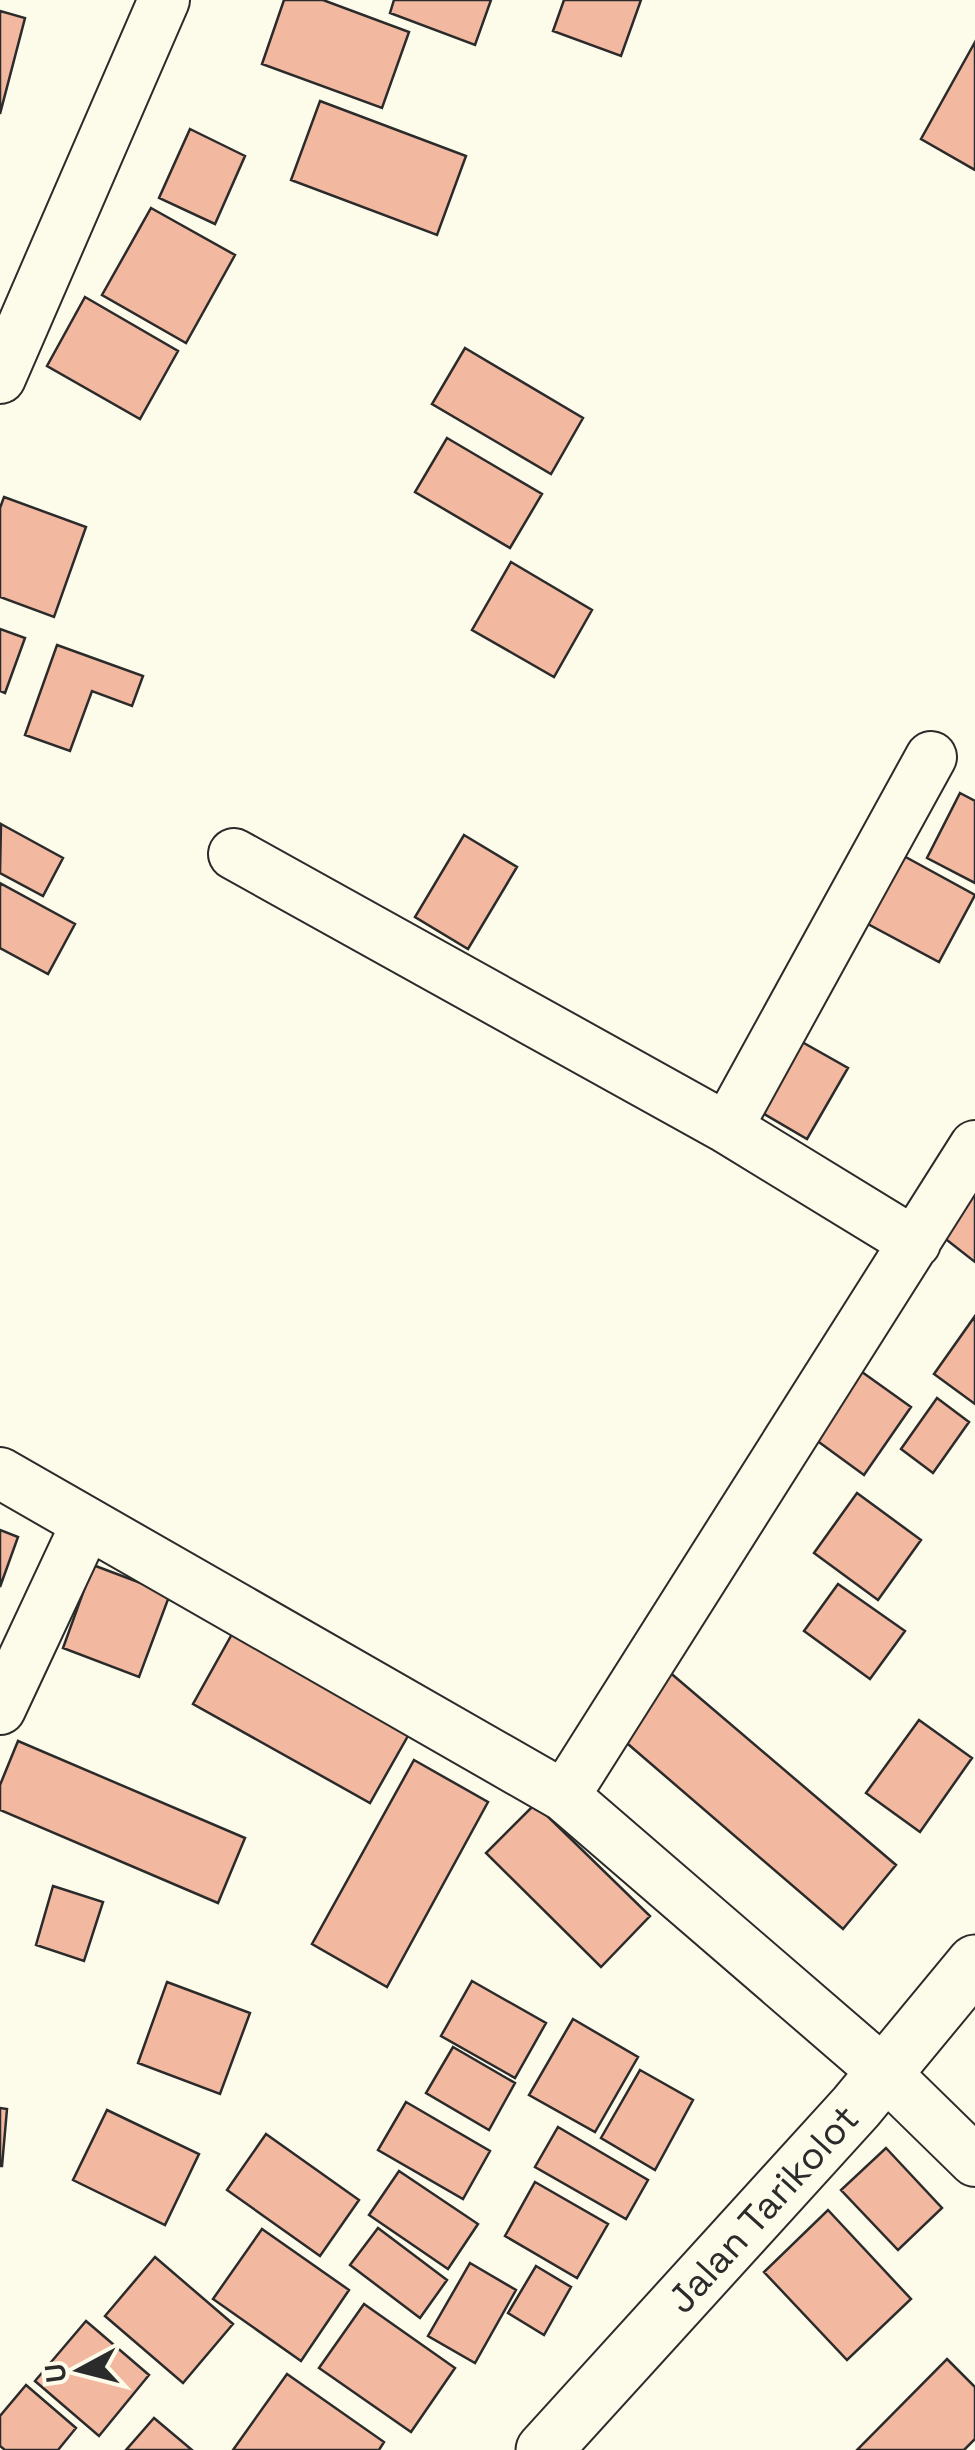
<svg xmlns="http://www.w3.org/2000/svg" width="975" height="2450" font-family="'Space Grotesk',sans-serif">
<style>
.building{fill:#f2b8a0;stroke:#2b2b2b;stroke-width:2.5}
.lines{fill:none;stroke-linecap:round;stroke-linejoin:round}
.street-casing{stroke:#2b2b2b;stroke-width:54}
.secondary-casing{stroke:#2b2b2b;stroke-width:59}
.street{stroke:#fdfbea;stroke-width:50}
.secondary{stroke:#fdfbea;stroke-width:55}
.labels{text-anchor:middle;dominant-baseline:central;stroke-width:8;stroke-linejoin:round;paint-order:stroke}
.street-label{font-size:38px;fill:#2b2b2b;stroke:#fdfbea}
</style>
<rect width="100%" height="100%" fill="#fdfbea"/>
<path class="building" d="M284 0H323L409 32 382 108 262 64Z
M394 0H491L475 45 390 13Z
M564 0H641L621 56 553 31Z
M0 11 25 18 0 114Z
M975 42V170L921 139Z
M320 101 466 156 437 235 291 180Z
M190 129 245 156 215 224 159 198Z
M151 208 235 255 186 343 102 295Z
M85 297 178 351 140 419 47 366Z
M465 348 583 418 551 474 432 404Z
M447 438 542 494 510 548 415 492Z
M4 497 86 527 54 617 0 597V508Z
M511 562 592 610 554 677 472 630Z
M0 629 25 638 5 693 0 691Z
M57 645 143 676 132 706 92 691 70 751 25 735Z
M960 793 975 801V883L927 858Z
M1 824 63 858 43 896 0 873Z
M464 835 517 867 468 949 415 917Z
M902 855 975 895 939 962 866 923Z
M0 883 75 924 48 974 0 948Z
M795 1038 848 1068 807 1139 754 1108Z
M975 1183V1262L938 1233Z
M975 1316V1404L934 1374Z
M848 1362 911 1407 864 1475 801 1429Z
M937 1398 969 1422 933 1473 901 1449Z
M857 1493 921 1540 878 1600 814 1553Z
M0 1530 18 1537 0 1587Z
M93 1565 170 1594 139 1677 63 1648Z
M838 1584 905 1631 870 1679 804 1631Z
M236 1627 413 1727 370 1803 193 1704Z
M667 1670 896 1865 843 1929 614 1732Z
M919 1720 972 1758 920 1832 866 1793Z
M18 1741 245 1838 218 1903 0 1810V1785Z
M414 1760 488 1802 387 1987 312 1944Z
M535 1804 650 1916 601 1967 486 1853Z
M53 1886 103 1902 84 1961 36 1945Z
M472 1981 546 2023 515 2078 441 2036Z
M167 1982 250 2013 220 2094 138 2063Z
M573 2019 638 2057 595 2132 529 2095Z
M453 2047 515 2083 489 2130 426 2093Z
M640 2070 693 2100 655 2170 601 2138Z
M406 2102 490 2151 463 2199 378 2150Z
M0 2108 7 2109 2 2166H0Z
M107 2110 199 2154 165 2225 73 2180Z
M558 2127 648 2180 626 2219 535 2167Z
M266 2134 359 2200 320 2256 227 2190Z
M886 2148 942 2208 898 2250 841 2190Z
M399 2171 478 2224 448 2269 369 2215Z
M535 2182 608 2224 577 2278 505 2236Z
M828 2210 911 2299 847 2360 764 2272Z
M378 2228 447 2280 420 2318 350 2265Z
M262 2229 349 2290 301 2361 213 2299Z
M155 2257 233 2324 183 2383 105 2316Z
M470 2263 516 2290 475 2363 428 2336Z
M536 2266 571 2287 544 2335 508 2313Z
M364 2304 455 2368 411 2432 319 2368Z
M86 2321 149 2375 99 2436 35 2381Z
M947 2359 975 2387V2439L964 2450H857Z
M287 2374 384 2442 379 2450H233Z
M26 2385 76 2428 58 2450H5L0 2446V2416Z
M154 2418 192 2450H126Z"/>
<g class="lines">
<g class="street-casing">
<path id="street" d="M0 378 164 0
M234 854 727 1128 915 1243
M727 1128 931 757
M0 1473 564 1796 885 2073 975 2161
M0 1709 87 1523
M564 1796 975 1146"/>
</g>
<g class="secondary-casing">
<path id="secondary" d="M544 2450 856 2107 975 1963"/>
</g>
<use href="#street" class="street"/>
<use href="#secondary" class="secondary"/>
</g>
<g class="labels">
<g class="street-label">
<text transform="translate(763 2209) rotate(-48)">Jalan Tarikolot</text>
</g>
</g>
<g transform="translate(80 2370) rotate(263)" stroke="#fdfbea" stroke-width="8" paint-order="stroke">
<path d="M0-8L18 38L0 25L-18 38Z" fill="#2b2b2b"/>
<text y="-15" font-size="28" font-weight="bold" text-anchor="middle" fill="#2b2b2b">U</text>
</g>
</svg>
